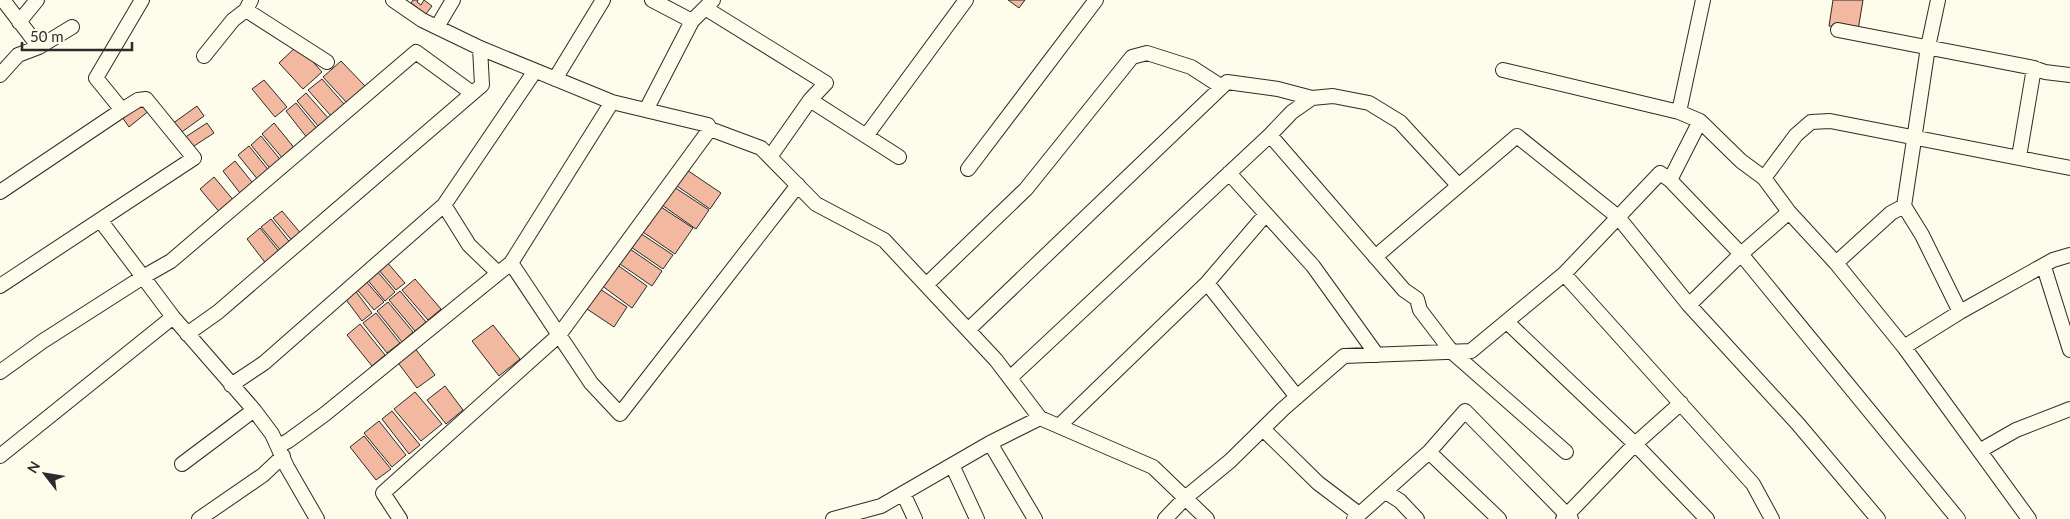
<svg xmlns="http://www.w3.org/2000/svg" width="2070" height="519" font-family="Lato,sans-serif">
<style>
.building{fill:#f2b8a0;stroke:#2b2b2b}
.lines{fill:none;stroke-linecap:round;stroke-linejoin:round}
.street-casing{stroke:#2b2b2b;stroke-width:16}
.street{stroke:#fdfbea;stroke-width:14}
</style>
<rect width="100%" height="100%" fill="#fdfbea"/>
<path class="building" d="M413 0H418L417 2 421 5 424 0 432 6 426 14 411 3Z
M1008 0H1025L1019 8Z
M1833 0H1863L1858 30 1829 26Z
M298 45 322 72 303 89 279 63Z
M341 61 365 86 347 103 323 77Z
M322 79 344 104 331 116 308 90Z
M264 80 287 107 275 117 252 89Z
M306 93 329 119 319 127 297 101Z
M143 101 150 110 129 127 122 117Z
M296 103 319 131 308 139 286 111Z
M197 106 204 116 179 134 172 124Z
M207 123 214 133 191 148 184 138Z
M274 123 296 150 284 160 262 134Z
M261 136 283 163 273 172 251 145Z
M249 146 270 172 259 181 238 155Z
M235 161 256 187 243 197 223 171Z
M687 170 721 193 710 209 677 186Z
M214 177 235 202 221 214 200 189Z
M674 187 709 210 696 229 662 205Z
M661 207 693 228 675 254 643 232Z
M282 211 303 236 294 243 273 218Z
M271 219 292 245 282 252 261 227Z
M260 228 281 254 267 265 247 239Z
M640 233 673 255 663 269 631 247Z
M630 249 662 271 652 286 620 264Z
M386 261 405 283 396 290 377 268Z
M616 264 647 286 632 308 601 285Z
M376 270 395 292 385 301 366 278Z
M364 279 384 302 374 310 355 287Z
M415 279 441 309 428 320 402 290Z
M597 287 627 307 614 327 584 307Z
M354 289 372 313 362 321 344 297Z
M400 291 426 322 415 331 389 300Z
M388 302 413 332 402 342 377 311Z
M376 313 400 343 387 353 363 323Z
M360 324 385 355 372 366 347 335Z
M493 325 520 359 499 376 472 341Z
M414 347 435 375 417 388 396 360Z
M445 386 463 410 446 424 427 400Z
M415 392 442 424 421 441 394 409Z
M392 411 420 445 409 454 382 419Z
M379 421 406 455 392 467 364 433Z
M364 436 391 469 376 480 350 447Z"/>
<g class="lines">
<g class="street-casing">
<path id="street" d="M3 0 39 47 72 27
M251 0 246 10 327 62
M393 0 422 20 480 48 612 102 708 125 710 129 761 148 816 204 884 240 996 360 1040 418
M652 0 692 21
M1938 0 1928 47 1904 206 1922 235 1960 312
M705 8 826 83 810 100 899 157
M19 22 37 0
M437 27 453 0
M1838 30 2034 68 2045 72 2070 75
M204 56 233 20 246 10
M1503 70 1679 112
M0 75 18 55 39 47
M555 79 603 0
M612 102 511 263 591 383 620 414 798 185
M646 110 692 21 713 0
M1700 121 1741 161 1764 178 1789 212 1836 263 1904 347 2029 519
M1270 135 1404 290 1417 299 1420 310 1452 352 1566 452
M866 136 966 0
M770 157 810 100
M2019 157 2034 68
M968 169 1096 0
M1229 173 1313 266 1377 355
M1764 178 1796 135 1811 122 1830 121 2070 168
M1670 180 1741 254 1958 519
M0 192 122 110
M444 205 469 245 498 273
M100 220 143 277 171 261 416 52 472 93
M1375 257 1517 136 1618 217 1689 305 1798 424 1878 519
M1836 263 1891 213 1904 206
M2044 267 2070 350
M1564 274 1753 484 1772 519
M1207 283 1297 397
M926 285 1026 189 1132 57 1147 53 1191 67 1222 87
M0 286 194 158 146 99 138 100 122 110 96 78 142 0
M1689 305 1741 254 1789 212
M1507 322 1635 444 1707 519
M968 330 1227 82 1278 89 1312 98 1333 96 1369 103 1400 122 1458 185
M187 334 218 312 482 85 480 48
M1904 347 1960 312 2053 260 2070 255
M0 372 43 341 143 277 173 317 254 410 272 434 287 467 317 519
M1010 378 1270 135 1292 112 1312 98
M231 385 264 363 444 205 535 71
M1059 426 1207 283 1266 214
M1263 429 1318 483 1359 514
M990 443 1035 519
M278 446 288 441 325 414 511 263
M1981 450 2016 430 2070 409
M1429 452 1499 519
M0 456 173 317
M182 464 254 410
M952 465 977 519
M1386 492 1400 501 1417 519
M903 493 915 519
M199 519 263 475 283 456
M400 519 383 493 559 335 710 129
M833 519 881 506 990 443 1040 418 1153 467 1207 519
M1165 519 1185 498 1230 461 1283 409 1344 356 1471 351 1564 274 1660 173 1670 180 1700 121 1679 112 1703 0
M1354 519 1429 452 1465 411 1571 519
M1563 519 1635 444 1681 403"/>
</g>
<use href="#street" class="street"/>
</g>
<g transform="translate(45 474) rotate(301)" stroke="#fdfbea" stroke-width="4" paint-order="stroke">
<path d="M0-4L9 19L0 12L-9 19Z" fill="#2b2b2b"/>
<text y="-8" font-size="14" font-weight="bold" text-anchor="middle" fill="#2b2b2b">N</text>
</g>
<path d="M22 42v8h110v-8" fill="none" stroke="#2b2b2b" stroke-width="2.5"/>
<text x="30" y="42" font-size="15" fill="#2b2b2b" stroke="#fdfbea" stroke-width="4" paint-order="stroke">50 m</text>
</svg>
